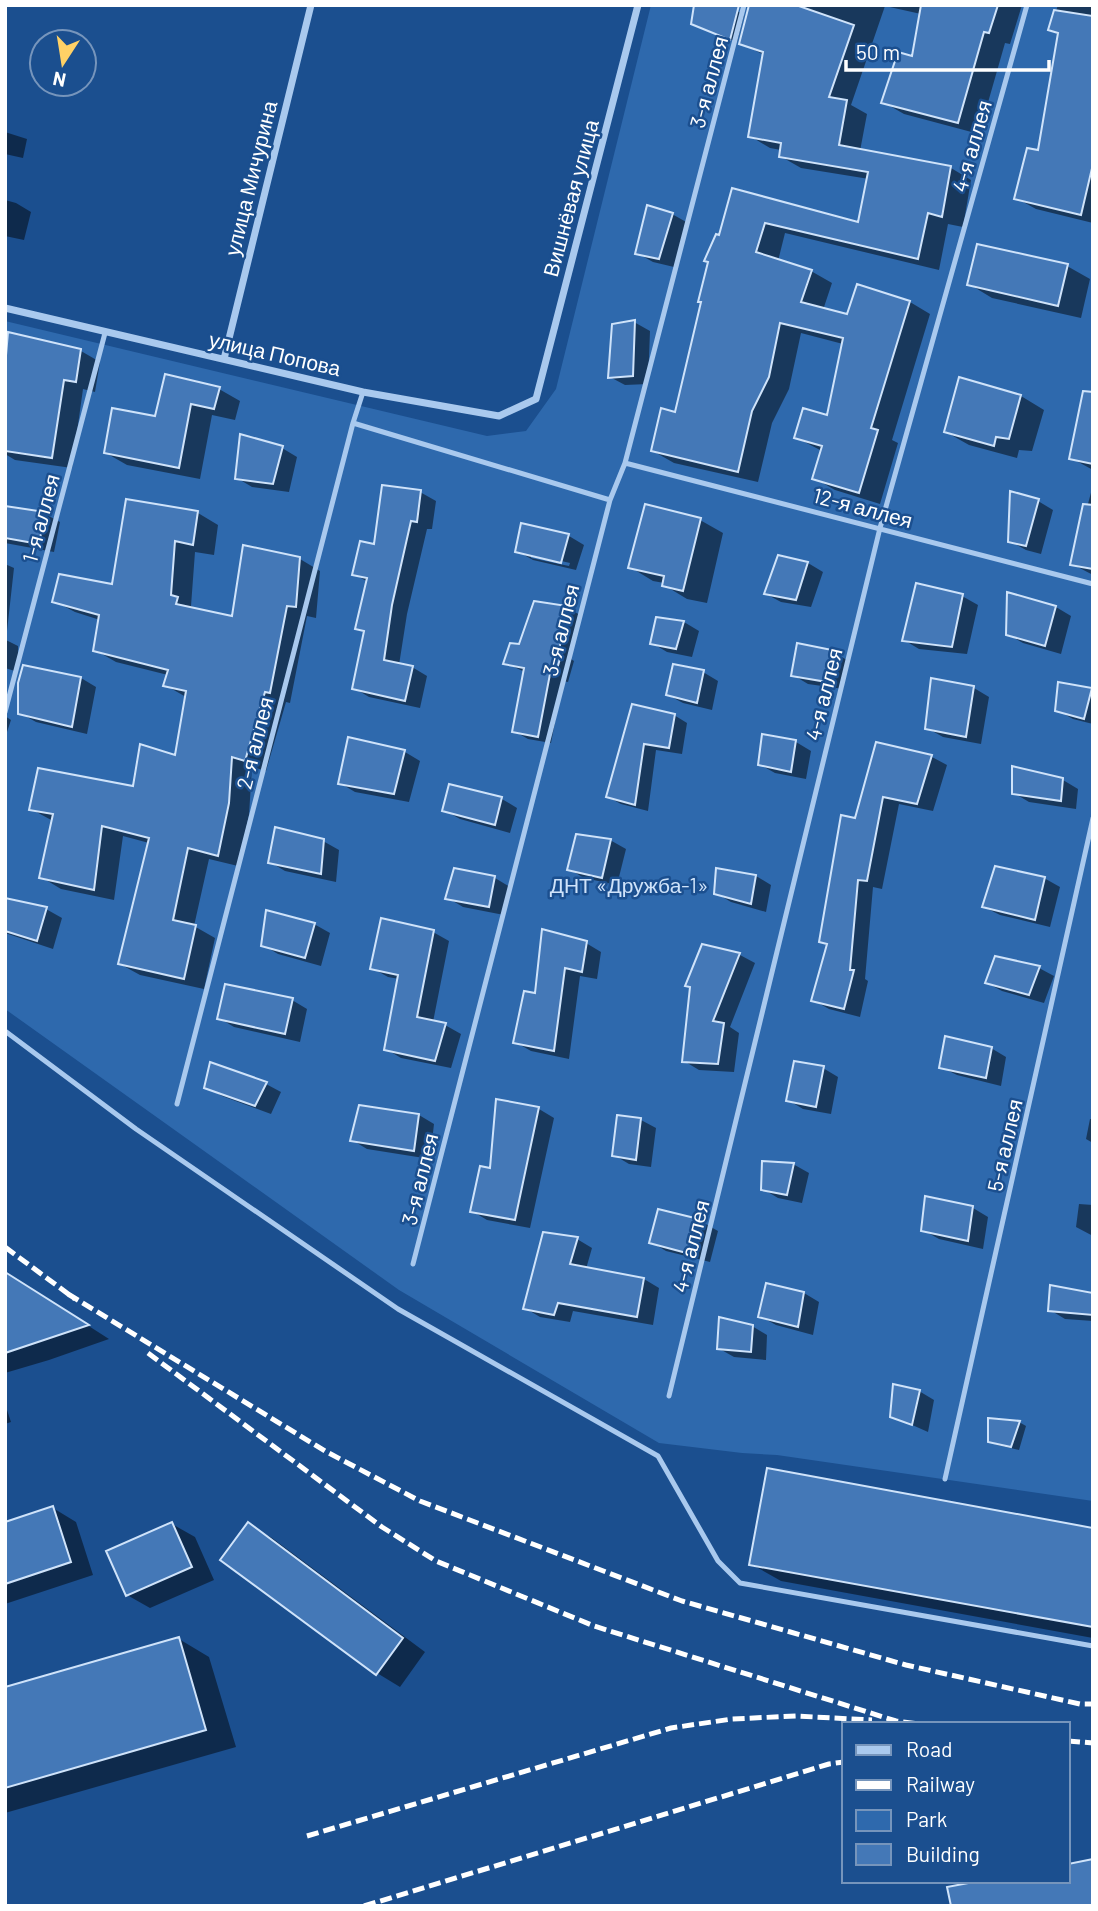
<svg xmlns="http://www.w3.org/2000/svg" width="1098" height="1911" font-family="Barlow,sans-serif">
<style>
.green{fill:#2e69ad}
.shadow{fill:#0007;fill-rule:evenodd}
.building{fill:#4478b7;stroke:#cfe3fa;stroke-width:2}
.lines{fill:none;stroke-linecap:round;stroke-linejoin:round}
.lane{stroke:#a9c9ee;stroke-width:5}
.street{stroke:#a9c9ee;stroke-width:7}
.rail{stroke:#fff;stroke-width:5;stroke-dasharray:12 5;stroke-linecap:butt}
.labels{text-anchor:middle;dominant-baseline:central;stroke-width:5;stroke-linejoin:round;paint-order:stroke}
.street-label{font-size:21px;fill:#fff;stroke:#1b4f8f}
.park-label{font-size:21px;fill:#cfe3fa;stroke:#1b4f8f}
</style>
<rect width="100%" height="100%" fill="#1b4f8f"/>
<path class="green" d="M651 5H1093V1501L777 1455 742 1453 659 1443 399 1290 5 1009V321L487 436 526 431 556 389Z"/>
<path class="shadow" d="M794 5H1022L1010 44 1005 43 979 134 904 114 883 102 914 58 921 14 885 6 851 105 867 114 860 151 951 168 971 180 963 227 948 224 939 270 785 233 778 261 811 271 832 283 823 310 848 316 858 286 910 302 930 314 892 440 898 443 880 504 835 490 814 478 822 451 797 438 828 417 843 344 801 333 789 389 772 423 758 482 674 463 653 451 676 414 733 190 859 224 869 179 801 168 780 156 781 150 770 148 750 136 764 55 741 43Z
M1058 5H1093V223L1036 209 1016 198 1039 152 1059 35 1050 29Z
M737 11 744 15 737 42 693 24Z
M5 132 27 139 23 158 5 154Z
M5 200 16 203 31 212 24 240 5 236Z
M672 214 688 223 674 267 653 262 637 253Z
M1067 266 1090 279 1081 318 992 298 969 284Z
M634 322 650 331 648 384 625 385 610 377Z
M81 351 100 362 95 392 83 389 72 468 15 460 5 454V352Z
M960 380 1021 396 1044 410 1032 451 1019 450 1017 458 969 445 946 432Z
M219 389 240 401 235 420 212 415 200 479 127 465 106 453 156 418Z
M1093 412V470L1071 458Z
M282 448 297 457 289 492 252 487 237 478Z
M1093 485V575L1072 564Z
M420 492 436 501 432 529H427L407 614 399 665 412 667 427 676 420 708 369 697 354 688 366 633 357 628 368 582 354 574Z
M1038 501 1053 510 1041 554 1026 550 1010 541Z
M5 508 45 514 60 522 54 552 5 543Z
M198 513 218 525 214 555 195 552 191 606 198 610 233 618 300 559 320 571 316 618 307 616 290 703 286 702 266 771 252 767 249 815 238 866 209 859 194 926 215 938 204 989 140 975 120 964 149 843 123 836 114 900 61 889 41 877 53 821 31 809 134 788 176 757 186 697 165 685 168 675 116 662 95 650 100 620 75 612 54 601 114 586Z
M700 520 723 533 707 603 687 599 664 585V583L653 581 630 567Z
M522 525 569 536 584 545 576 570 533 560 517 551ZM531 554 570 563 569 566 531 558Z
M779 557 808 563 823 572 811 607 781 602 766 594Z
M5 564 14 568 6 640 18 646V672L5 668Z
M1008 595 1056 607 1071 616 1061 654 1023 643 1007 634Z
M962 596 978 605 967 654 919 649 904 640Z
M566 607 580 615 571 659 574 661 568 682 563 681 551 743 528 739 514 731 525 672 505 663 520 646Z
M657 619 684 622 699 631 692 657 667 652 652 643Z
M831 651 847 660 843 689 808 684 793 675Z
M703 672 718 681 712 710 683 703 668 695Z
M81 678 96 687 87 734 36 722 20 713Z
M974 688 989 697 981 744 943 737 927 728Z
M1092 689 1093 724 1073 719 1057 710Z
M633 706 674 715 687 723 682 754 656 750 648 811 621 804 608 797Z
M5 716 11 720 5 738Z
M763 736 796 742 811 751 806 779 775 773 759 764Z
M349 739 405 752 420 761 409 802 355 792 340 783Z
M878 744 932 757 947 765 933 811 899 804 882 889 873 887 865 979 868 981 860 1017 829 1009 813 1000 829 946 821 942Z
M1063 780 1078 789 1076 809 1029 802 1014 793Z
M451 786 502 799 517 808 510 833 460 819 444 810Z
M610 840 626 849 617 885 584 878 569 869Z
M323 841 339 850 336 882 285 871 270 862Z
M756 876 771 885 766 912 731 902 716 893Z
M495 878 510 887 504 915 463 907 448 898Z
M1044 878 1060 887 1050 927 1000 915 984 907Z
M5 900 46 909 62 918 53 949 5 933Z
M314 924 330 933 321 966 278 954 263 945Z
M433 932 449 941 433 1022 445 1025 461 1034 451 1068 401 1058 386 1049 399 979 388 977 372 968Z
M586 943 601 952 597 979 580 976 569 1059 531 1051 515 1042 536 995Z
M703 946 740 955 755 963 730 1027 739 1033 734 1072 699 1070 684 1061Z
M1039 968 1054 976 1044 1003 1002 991 987 983Z
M292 1000 307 1009 300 1042 234 1027 219 1018Z
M991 1048 1006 1057 1001 1086 957 1075 941 1067Z
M823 1068 838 1077 831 1114 803 1109 788 1100Z
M266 1084 281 1092 271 1114 222 1096 206 1087Z
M497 1101 539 1109 554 1118 530 1228 487 1220 472 1211 491 1170Z
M419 1115 434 1124 430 1159 367 1149 352 1140Z
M1090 1119H1093V1143L1086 1139Z
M641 1120 656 1128 651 1167 629 1164 614 1155Z
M793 1164 809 1173 802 1203 778 1198 763 1189Z
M1079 1204 1093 1205V1236L1076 1227Z
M973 1208 988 1217 983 1249 939 1239 923 1230Z
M702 1222 718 1231 710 1262 666 1251 651 1242Z
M577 1239 592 1248 586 1269 644 1279 659 1288 653 1325 573 1311 570 1322 540 1317 525 1308Z
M20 1282 109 1339 49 1360 5 1373V1302Z
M804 1293 819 1302 813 1335 776 1325 760 1316Z
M1093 1298V1321L1065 1319 1050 1310Z
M752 1326 767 1335 766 1360 734 1357 718 1348Z
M919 1391 934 1400 928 1432 892 1416Z
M5 1404 11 1422 5 1424Z
M1019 1422 1026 1426 1019 1450 997 1445 990 1441Z
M53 1508 76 1522 93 1575 5 1604V1524Z
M172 1524 195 1537 214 1580 150 1608 127 1595Z
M249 1525 272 1538 425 1652 400 1687 377 1673Z
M1093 1529V1638L781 1581 751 1564Z
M179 1639 209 1657 236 1747 5 1813V1689Z"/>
<path class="building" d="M694 5H739L730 40 691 24Z
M749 5H796L854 25 829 97 847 100 839 145 951 166 942 217 928 213 918 259 765 223 756 252 812 270 801 302 847 314 857 284 910 301 871 428 878 430 859 493 812 479 822 446 794 438 803 408 827 415 843 338 780 323 769 377 752 411 738 472 651 451 661 408 675 412 701 302H698L708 262 704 261 716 234 719 235 732 188 858 222 868 172 779 157 781 143 748 137 763 52 739 44Z
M921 5H998L989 33 984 32 958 123 881 103 898 52 912 56Z
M1054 10 1093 16V164L1081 215 1014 199 1027 148 1038 150 1058 33 1048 30Z
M647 205 673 213 659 259 635 254Z
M977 244 1068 264 1058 306 967 285Z
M635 320 633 376 608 378 612 324Z
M8 332 81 349 76 382 64 380 52 458 5 451V367Z
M165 374 220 387 214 409 191 404 179 468 104 453 112 408 155 416Z
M959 377 1021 395 1009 439 996 437 994 446 944 432Z
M1083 391 1093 392V464L1069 459Z
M240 434 283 446 273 484 235 479Z
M382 485 421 490 417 522 411 521 392 605 384 660 413 666 405 701 352 689 364 631 355 629 367 578 352 575 360 541 374 544Z
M1010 491 1039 499 1026 546 1008 542Z
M126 499 198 511 193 545 175 541 171 595 178 597 176 604 232 616 243 545 300 557 296 607 287 606 270 693 265 692 245 761 232 757 229 803 218 856 188 848 173 920 196 925 184 979 118 964 149 838 102 826 94 890 39 878 53 814 29 810 38 768 133 786 140 744 175 755 186 691 163 686 168 670 93 651 99 615 52 602 59 574 112 584Z
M645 504 701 518 683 591 662 586 664 576 628 568Z
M1083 504 1093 505V569L1070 565Z
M5 506 45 512 39 544 5 538Z
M521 523 569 534 561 563 515 552Z
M778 555 808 562 796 600 764 594Z
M916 583 963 594 952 647 902 641Z
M1007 592 1056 606 1045 646 1006 635Z
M534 601 567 606 559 651 562 652 555 676 550 674 538 737 512 732 524 668 503 664 510 643 519 644Z
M656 617 684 621 676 649 650 644Z
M797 643 832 650 827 682 791 676Z
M673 664 704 670 697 703 666 695Z
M23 665 81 677 72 727 18 714V683Z
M931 678 974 686 966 737 925 729Z
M1058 682 1092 688 1084 719 1055 711Z
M632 704 675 714 669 748 644 744 635 805 606 797Z
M762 734 796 740 791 772 758 765Z
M348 737 405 750 394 794 338 784Z
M876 742 932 755 917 804 883 797 867 881 858 880 850 970H854L844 1009 811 1001 827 944 819 942 841 815 855 818Z
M1012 766 1063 778 1061 801 1012 794Z
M449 784 502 797 495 825 442 811Z
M275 827 324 839 321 874 268 863Z
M576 834 611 839 602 878 567 870Z
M995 866 1045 877 1035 920 982 907Z
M454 868 495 876 489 907 445 899Z
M716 868 756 875 751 904 714 894Z
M5 898 47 907 37 941 5 931Z
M266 910 315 923 305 958 261 946Z
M381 918 434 930 417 1017 446 1023 435 1061 384 1050 398 975 370 969Z
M542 929 587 941 582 972 565 968 554 1051 513 1043 524 991 535 993Z
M702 944 740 953 713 1021 724 1023 718 1064 682 1062 690 987 685 986Z
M995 956 1040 966 1029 995 985 983Z
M225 984 293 998 285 1034 217 1019Z
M945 1036 992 1047 986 1078 939 1068Z
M794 1061 824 1066 816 1107 786 1101Z
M210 1062 267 1082 255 1106 204 1088Z
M496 1099 539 1107 515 1220 470 1212 480 1166 490 1168Z
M359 1105 419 1114 414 1151 350 1141Z
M617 1115 641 1118 636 1160 612 1156Z
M762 1161 794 1163 787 1195 761 1190Z
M925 1196 973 1206 968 1241 921 1231Z
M658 1209 703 1220 694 1255 649 1243Z
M543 1232 578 1237 570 1264 644 1278 637 1317 558 1303 554 1315 523 1309Z
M5 1272 89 1325 5 1353Z
M766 1283 804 1292 798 1327 758 1317Z
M1050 1285 1093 1293V1315L1048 1311Z
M719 1317 753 1325 751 1352 717 1349Z
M893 1384 920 1390 912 1425 890 1417Z
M988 1418 1020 1421 1011 1447 988 1442Z
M767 1468 1093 1528V1627L749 1565Z
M53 1506 71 1562 5 1584V1522Z
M172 1522 192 1567 126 1596 106 1551Z
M248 1522 403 1638 376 1675 220 1560Z
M179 1637 206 1730 5 1788V1687Z
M1093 1859V1906H951L947 1887 979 1881H1068V1864Z"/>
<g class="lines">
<path class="lane" d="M353 423 610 500
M625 463 1093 584
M5 712 105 333
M5 1031 136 1129 398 1309 658 1456 718 1561 740 1583 1093 1646
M177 1104 353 423 363 392
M413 1264 610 500 625 463 744 5
M669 1396 880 528 1027 5
M945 1479 1093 818"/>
<path class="street" d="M5 308 363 392 499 416 536 399 638 5
M224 359 311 5"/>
<path class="rail" d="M5 1247 75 1299
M68 1294 325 1451 420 1501 682 1601 906 1665 1080 1704H1093
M148 1353 382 1527 436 1561 594 1626 896 1721 918 1724
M1068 1741 1093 1743
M307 1836 671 1728 732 1719 796 1716 872 1720
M364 1906 829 1764 844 1762"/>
</g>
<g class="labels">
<g class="street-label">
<text transform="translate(708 82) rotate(-75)">3-я аллея</text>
<text transform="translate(971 146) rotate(-74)">4-я аллея</text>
<text transform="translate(250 178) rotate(-76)">улица Мичурина</text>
<text transform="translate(570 198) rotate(-75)">Вишнёвая улица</text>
<text transform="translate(275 353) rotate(13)">улица Попова</text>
<text transform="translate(863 507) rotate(15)">12-я аллея</text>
<text transform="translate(40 518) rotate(-75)">1-я аллея</text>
<text transform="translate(560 630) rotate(-76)">3-я аллея</text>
<text transform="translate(823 694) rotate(-76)">4-я аллея</text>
<text transform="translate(254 743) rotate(-76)">2-я аллея</text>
<text transform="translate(1004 1145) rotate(-77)">5-я аллея</text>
<text transform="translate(419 1179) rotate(-76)">3-я аллея</text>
<text transform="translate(690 1246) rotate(-76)">4-я аллея</text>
</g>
<g class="park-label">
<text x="629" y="884">ДНТ «Дружба-1»</text>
</g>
</g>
<rect width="1098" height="1911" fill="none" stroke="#ffffff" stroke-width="14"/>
<rect x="842" y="1722" width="228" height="161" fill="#1b4f8f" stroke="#7695bc" stroke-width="2"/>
<rect x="856" y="1745" width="35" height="10" fill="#a9c9ee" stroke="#7695bc" stroke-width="2"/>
<text x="906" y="1757" font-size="21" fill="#ffffff">Road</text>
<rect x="856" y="1780" width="35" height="10" fill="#ffffff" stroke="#7695bc" stroke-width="2"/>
<text x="906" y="1792" font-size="21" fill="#ffffff">Railway</text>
<rect x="856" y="1810" width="35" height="21" fill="#2e69ad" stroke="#7695bc" stroke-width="2"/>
<text x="906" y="1827" font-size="21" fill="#ffffff">Park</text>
<rect x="856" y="1844" width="35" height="21" fill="#4478b7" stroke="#7695bc" stroke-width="2"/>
<text x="906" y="1862" font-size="21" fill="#ffffff">Building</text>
<g transform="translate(63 63) rotate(192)"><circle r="33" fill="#1b4f8f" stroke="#7695bc" stroke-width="2"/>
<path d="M0-5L12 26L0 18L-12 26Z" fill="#ffd166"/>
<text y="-10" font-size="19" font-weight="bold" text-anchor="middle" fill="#ffffff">N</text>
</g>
<path d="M846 60v10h203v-10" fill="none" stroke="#ffffff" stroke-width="3.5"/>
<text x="856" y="60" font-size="21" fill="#ffffff" stroke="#1b4f8f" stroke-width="5" paint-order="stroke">50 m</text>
</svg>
